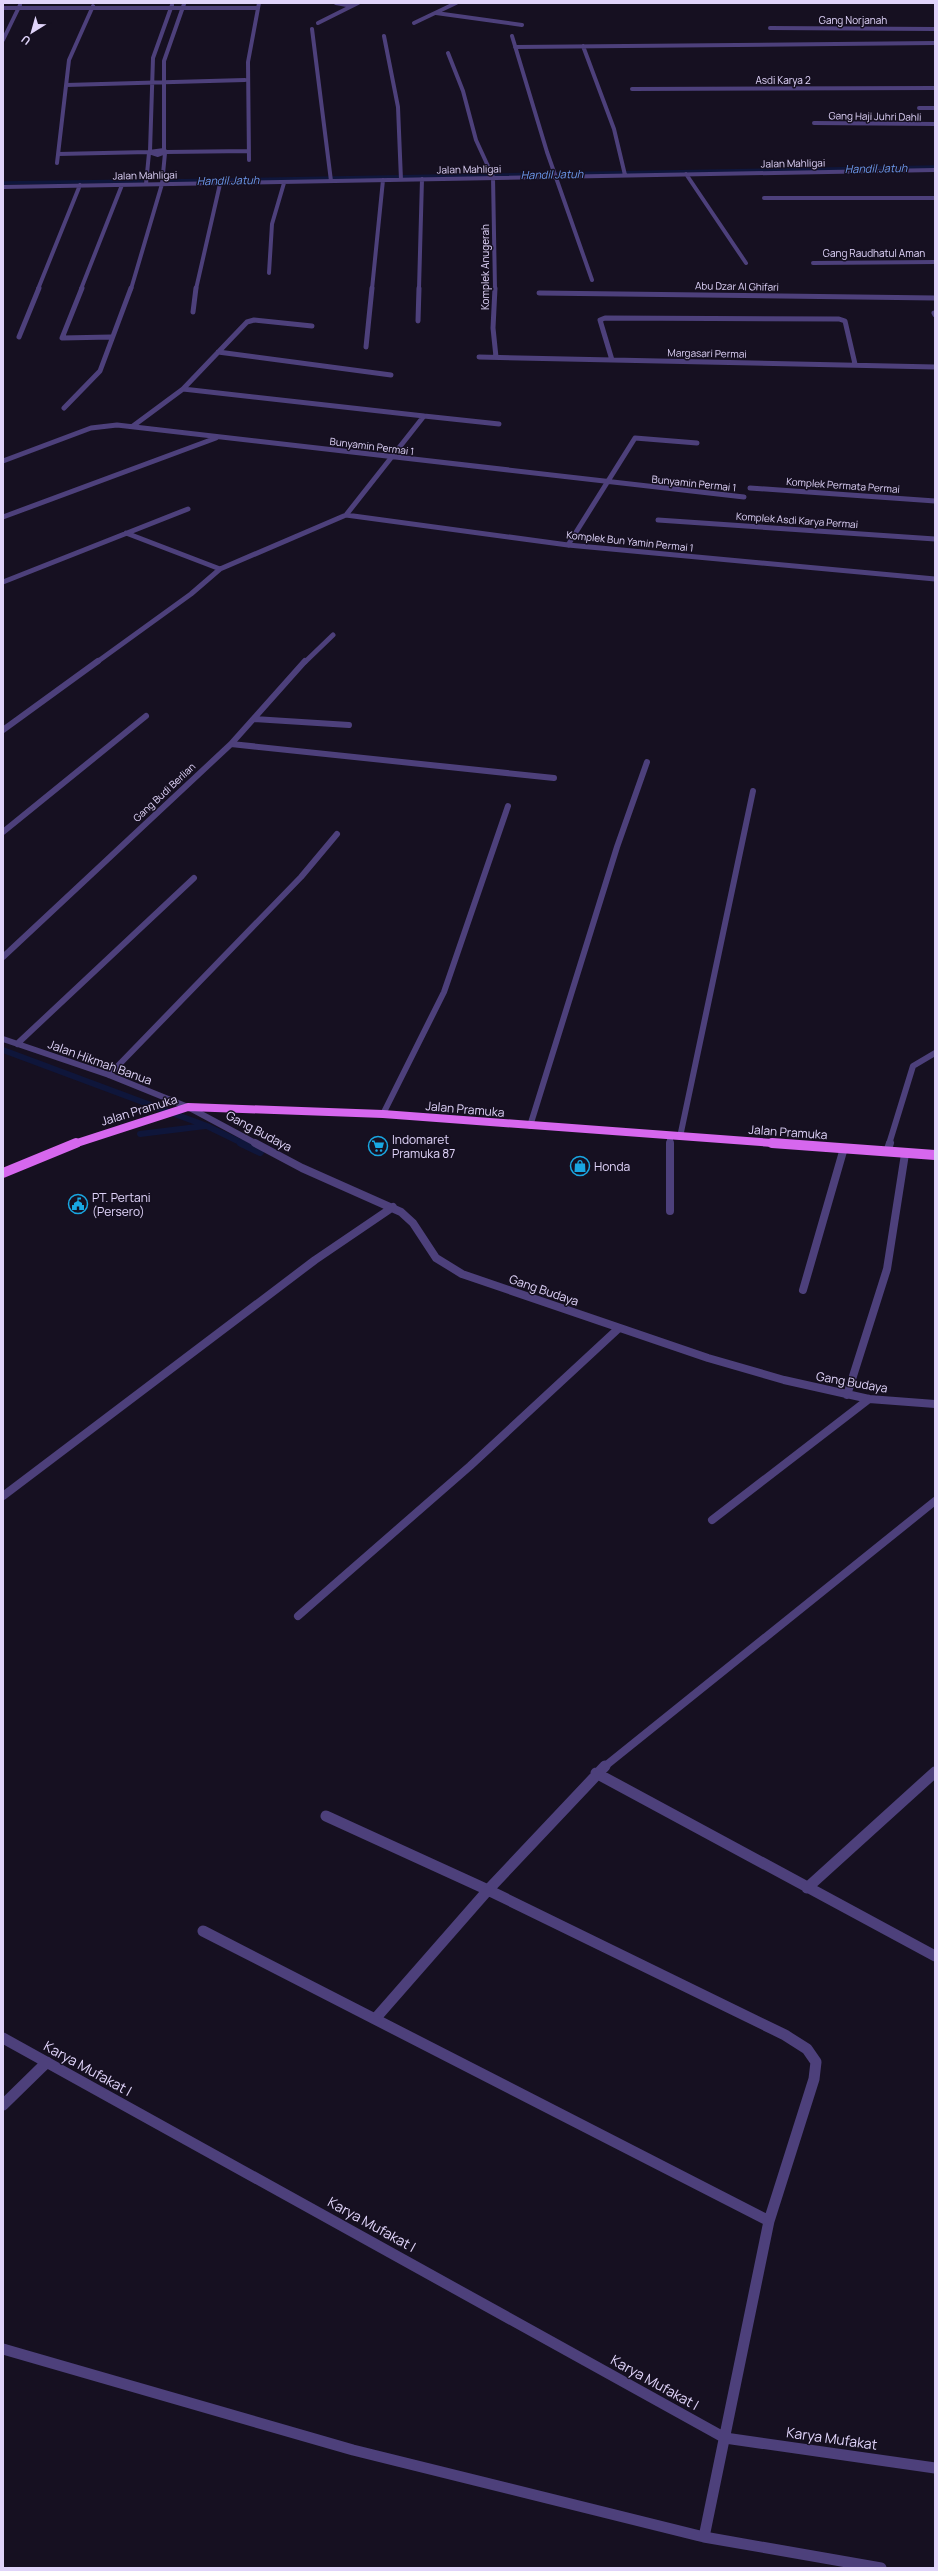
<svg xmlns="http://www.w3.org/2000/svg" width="938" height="2571" font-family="Manrope,sans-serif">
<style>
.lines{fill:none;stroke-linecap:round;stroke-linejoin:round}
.stream-far2{stroke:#0f163b;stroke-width:3.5}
.stream-far1{stroke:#0f163b;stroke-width:6}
.stream{stroke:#0f163b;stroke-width:8}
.minor-far4{stroke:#4d407b;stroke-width:4}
.minor-far3{stroke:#4d407b;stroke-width:5}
.minor-far2{stroke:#4d407b;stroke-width:6}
.minor-far1{stroke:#4d407b;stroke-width:8}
.minor{stroke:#4d407b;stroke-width:11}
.primary-far1{stroke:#d667ee;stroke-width:8}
.primary{stroke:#d667ee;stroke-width:10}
.labels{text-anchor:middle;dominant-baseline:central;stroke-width:3;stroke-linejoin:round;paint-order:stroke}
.far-street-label{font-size:10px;fill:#e0d4fa;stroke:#161021}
.far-water-label{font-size:11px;font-style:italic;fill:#6d9aef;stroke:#161021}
.street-label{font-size:12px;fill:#e0d4fa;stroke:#161021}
.poi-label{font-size:12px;fill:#e0d4fa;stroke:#161021;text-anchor:start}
.near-street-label{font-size:14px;fill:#e0d4fa;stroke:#161021}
</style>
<rect width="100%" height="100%" fill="#161021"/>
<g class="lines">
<path class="stream-far2" d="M169 181 935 167
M3 183 142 181"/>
<path class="stream-far1" d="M3 1050 207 1126 244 1144
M140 1134 205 1126"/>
<path class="stream" d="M241 1143 260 1152"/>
<path class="minor-far4" d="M336 3 352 6
M3 8H257
M436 13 522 25
M318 23 358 3
M414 23 456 3
M770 28 935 29
M312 29 331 181
M384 36 398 107 401 180
M512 36 547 152 592 280
M3 40 20 5
M583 46 614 129 625 175
M515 47 935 43
M448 53 463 91 476 140 493 177 495 289
M66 85 245 80
M632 89 935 88
M919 108H935
M814 123 935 124
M164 150 166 152 158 155 149 152Z
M164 150V61L184 4
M150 151 153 58 172 5
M166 152 249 151
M58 154 149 152
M249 160 248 62 259 3
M57 163 69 60 93 6
M686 174 746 263
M146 184 149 153
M3 187 935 170
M764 198H935
M813 263 935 262
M269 273 272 224 284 183
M38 289 80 185
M81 289 122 185
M131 289 162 184 165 153
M196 289 220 184
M372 289 383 180
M419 289 422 179"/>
<path class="minor-far3" d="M82 288 62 338 111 337
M495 288 493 328 496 357
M539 293 935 298
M193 312 196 288
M934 313 935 315
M418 321 419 288
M19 337 39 288
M366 347 372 288
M218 352 391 375
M479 357 935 367
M612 360 600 320 605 318 839 319 845 321 855 364
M183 389 424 416 346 515
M64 408 100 371 131 288
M424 416 499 424
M133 426 183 389 247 322 254 320 312 326
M3 461 91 428 117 425 744 497
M750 488 935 501
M3 517 216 438
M658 520 935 539
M126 533 220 569 346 515 568 545 935 579
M568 545 635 438 697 443
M3 582 188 509
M97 662 191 594 220 569
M305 662 333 635"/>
<path class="minor-far2" d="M254 719 349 725
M3 730 98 661
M231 744 554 778
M3 832 146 716
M3 957 231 744 305 661
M3 1039 109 1075 188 1107 257 1144
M17 1044 194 878
M109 1075 301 877 337 834
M383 1114 444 992 508 806
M530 1126 617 847 647 762
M670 1136V1144
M680 1137 753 791
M889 1144 913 1066 935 1053"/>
<path class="minor-far1" d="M255 1143 302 1168 401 1212 413 1223 436 1258 462 1274 708 1358 784 1380 869 1399 935 1404
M670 1143V1211
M887 1152 890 1143
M803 1290 844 1148
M847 1395 887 1269 905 1154
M3 1496 315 1260 393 1207
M712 1520 869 1399
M298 1616 470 1466 619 1328
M604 1767 935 1501"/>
<path class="minor" d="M596 1773 935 1956
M326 1816 488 1890 785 2035 807 2049 816 2062 814 2079 769 2221 704 2537
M807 1888 935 1772
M203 1931 769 2221
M375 2019 488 1890 605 1766
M3 2038 725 2438 935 2468
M3 2105 47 2062
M3 2349 353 2450 704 2537 881 2568"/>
<path class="primary-far1" d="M74 1144 188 1107 383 1114 786 1144"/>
<path class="primary" d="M772 1143 935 1155
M3 1173 76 1143"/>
</g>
<defs>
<g id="supermarket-ring" transform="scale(1)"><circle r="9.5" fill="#161021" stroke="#19a7e2" stroke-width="1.5"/><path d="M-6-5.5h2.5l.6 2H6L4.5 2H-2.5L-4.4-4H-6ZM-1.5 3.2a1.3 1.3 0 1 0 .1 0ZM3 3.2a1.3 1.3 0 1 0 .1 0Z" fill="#19a7e2"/></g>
<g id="shop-ring" transform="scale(1)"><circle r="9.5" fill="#161021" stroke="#19a7e2" stroke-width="1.5"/><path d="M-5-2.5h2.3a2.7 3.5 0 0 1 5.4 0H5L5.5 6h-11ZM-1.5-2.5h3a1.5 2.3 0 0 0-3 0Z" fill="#19a7e2"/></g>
<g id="civic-ring" transform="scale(1)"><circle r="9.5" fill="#161021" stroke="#19a7e2" stroke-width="1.5"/><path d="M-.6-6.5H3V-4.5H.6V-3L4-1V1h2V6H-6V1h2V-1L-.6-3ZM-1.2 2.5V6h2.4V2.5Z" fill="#19a7e2"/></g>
</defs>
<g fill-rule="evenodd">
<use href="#supermarket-ring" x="378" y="1146"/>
<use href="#shop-ring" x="580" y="1166"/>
<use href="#civic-ring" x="78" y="1204"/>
</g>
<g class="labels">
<g class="far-street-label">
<text x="853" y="20">Gang Norjanah</text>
<text x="783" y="80">Asdi Karya 2</text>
<text transform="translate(875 116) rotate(1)">Gang Haji Juhri Dahli</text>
<text transform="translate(793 163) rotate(-1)">Jalan Mahligai</text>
<text transform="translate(469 169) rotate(-1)">Jalan Mahligai</text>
<text transform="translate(145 175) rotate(-1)">Jalan Mahligai</text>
<text x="874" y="253">Gang Raudhatul Aman</text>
<text transform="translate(485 267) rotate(-90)">Komplek Anugerah</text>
<text transform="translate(737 286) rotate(1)">Abu Dzar Al Ghifari</text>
<text transform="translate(707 353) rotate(1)">Margasari Permai</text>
<text transform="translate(372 446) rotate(7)">Bunyamin Permai 1</text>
<text transform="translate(694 483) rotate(6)">Bunyamin Permai 1</text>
<text transform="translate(843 485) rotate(4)">Komplek Permata Permai</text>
<text transform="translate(797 520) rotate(4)">Komplek Asdi Karya Permai</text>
<text transform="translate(630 541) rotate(6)">Komplek Bun Yamin Permai 1</text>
<text transform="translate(164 792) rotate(-43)">Gang Budi Berlian</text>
</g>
<g class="far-water-label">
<text transform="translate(876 168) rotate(-1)">Handil Jatuh</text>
<text transform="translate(552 174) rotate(-1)">Handil Jatuh</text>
<text transform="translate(228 180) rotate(-1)">Handil Jatuh</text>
</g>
<g class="street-label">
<text transform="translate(100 1062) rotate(20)">Jalan Hikmah Banua</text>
<text transform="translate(465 1109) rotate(5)">Jalan Pramuka</text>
<text transform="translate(139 1110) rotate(-17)">Jalan Pramuka</text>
<text transform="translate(259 1131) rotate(28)">Gang Budaya</text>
<text transform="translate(788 1132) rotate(4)">Jalan Pramuka</text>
<text transform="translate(544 1290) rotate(19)">Gang Budaya</text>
<text transform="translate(852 1382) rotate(10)">Gang Budaya</text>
</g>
<g class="poi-label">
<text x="392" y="1139">Indomaret<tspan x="392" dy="14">Pramuka 87</tspan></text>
<text x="594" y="1166">Honda</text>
<text x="92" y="1197">PT. Pertani<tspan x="92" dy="14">(Persero)</tspan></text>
</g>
<g class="near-street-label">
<text transform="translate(88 2068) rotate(29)">Karya Mufakat I</text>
<text transform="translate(372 2224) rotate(29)">Karya Mufakat I</text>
<text transform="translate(655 2382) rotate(29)">Karya Mufakat I</text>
<text transform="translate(832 2438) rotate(8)">Karya Mufakat</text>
</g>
</g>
<rect width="938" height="2571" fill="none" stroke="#e0d4fa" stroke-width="8"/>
<g transform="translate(32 32) rotate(217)" stroke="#161021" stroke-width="3" paint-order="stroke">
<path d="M0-3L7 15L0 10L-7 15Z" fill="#e0d4fa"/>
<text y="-6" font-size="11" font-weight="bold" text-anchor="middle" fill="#e0d4fa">U</text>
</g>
</svg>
